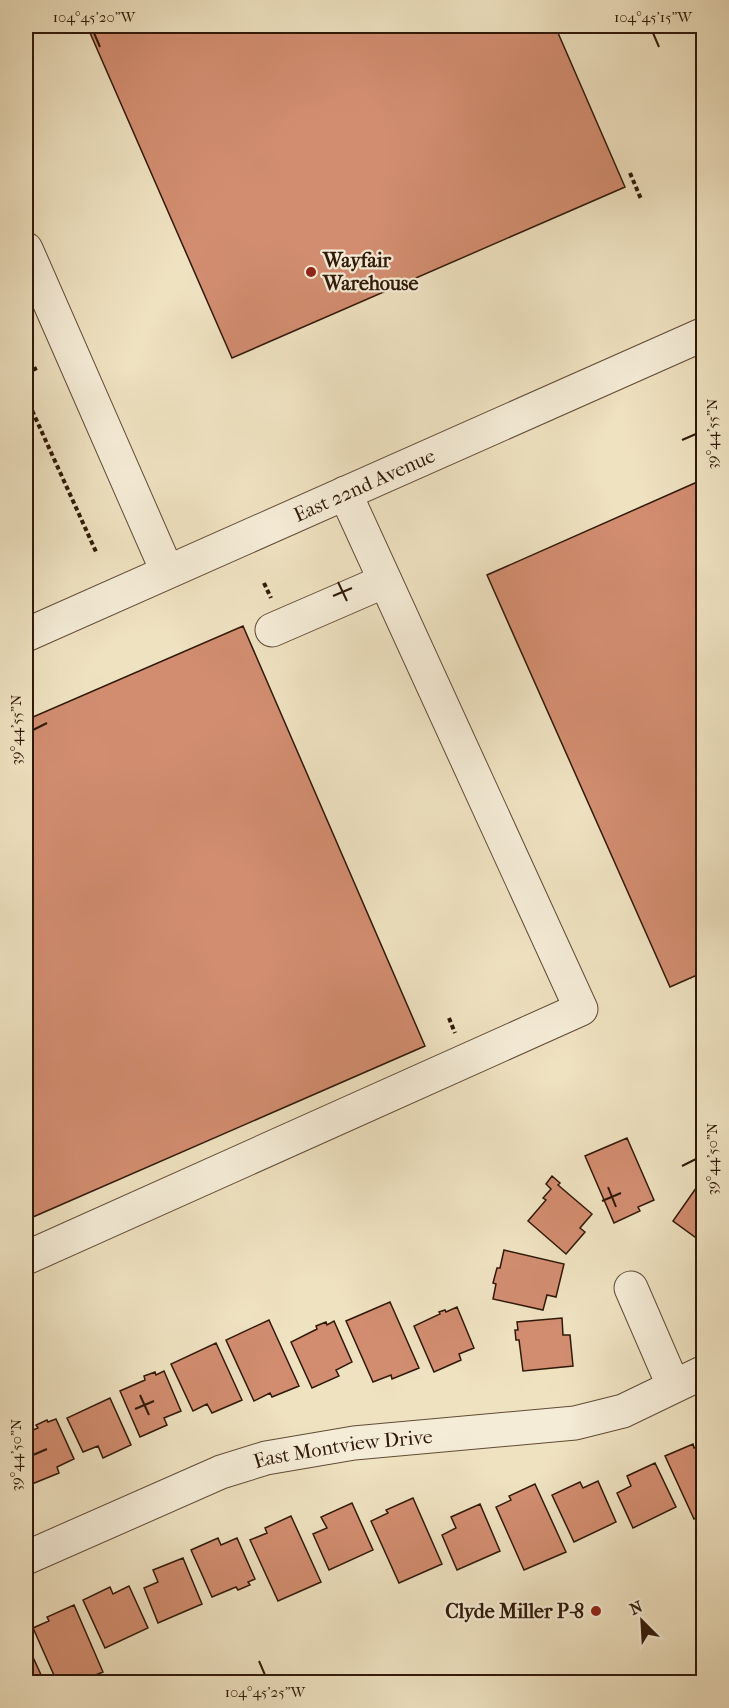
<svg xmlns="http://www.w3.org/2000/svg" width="729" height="1708" font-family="'IM FELL French Canon',serif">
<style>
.building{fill:#d28d70;stroke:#301908;stroke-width:1.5}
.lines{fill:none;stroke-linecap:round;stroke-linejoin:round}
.minor-casing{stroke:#604b36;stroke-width:35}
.path{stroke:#301908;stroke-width:4;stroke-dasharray:4.5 3;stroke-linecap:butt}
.minor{stroke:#f5ecd7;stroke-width:33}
.ticks{fill:none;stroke:#301908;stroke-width:2}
.poi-dot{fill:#8f2418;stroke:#f5ecd7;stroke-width:2}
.labels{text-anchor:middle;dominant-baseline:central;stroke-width:4.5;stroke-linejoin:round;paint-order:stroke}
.poi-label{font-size:20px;font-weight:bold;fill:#301908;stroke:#f5ecd7;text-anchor:start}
.street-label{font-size:20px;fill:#301908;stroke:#f5ecd7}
.neatline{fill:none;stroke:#301908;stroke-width:2}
.ticks-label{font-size:15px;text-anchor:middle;fill:#301908}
</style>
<rect width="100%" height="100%" fill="#efe2c1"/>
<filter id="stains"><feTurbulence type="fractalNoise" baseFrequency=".00333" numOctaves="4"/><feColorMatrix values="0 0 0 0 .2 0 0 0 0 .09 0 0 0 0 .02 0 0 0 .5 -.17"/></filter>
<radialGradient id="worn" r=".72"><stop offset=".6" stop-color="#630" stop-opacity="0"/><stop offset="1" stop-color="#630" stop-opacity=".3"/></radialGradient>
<path class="building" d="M87 26H555L625 187 232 358Z
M704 479V972L670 987 487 575Z
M243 626 425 1046 26 1220V720Z
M627 1138 654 1200 638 1207 640 1211 614 1223 585 1156Z
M552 1176 560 1183 558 1185 592 1214 580 1228 585 1232 566 1254 528 1221 546 1200 543 1198 551 1189 546 1184Z
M701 1181 704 1182V1234L699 1240 673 1221Z
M504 1250 564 1264 556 1297 547 1295 543 1310 493 1299 496 1284 493 1283 497 1268H500Z
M390 1302 419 1368 392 1379 391 1375 373 1382 346 1321Z
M457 1307 474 1348 459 1354 461 1360 434 1372 414 1326 440 1314 439 1312 445 1310 446 1312Z
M562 1318 563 1335H570L573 1366 523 1371 519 1340H516L515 1330H518L517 1322Z
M269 1320 299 1386 272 1397 270 1393 254 1401 226 1340Z
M334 1321 352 1362 336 1370 339 1376 312 1388 291 1342 317 1329 316 1326 326 1322 327 1325Z
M216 1343 242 1400 212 1413 207 1404 193 1411 171 1364Z
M164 1371 181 1411 164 1418 167 1425 140 1437 120 1391 145 1380 144 1376 155 1372 156 1375Z
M110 1398 131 1445 103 1458 98 1446 83 1452 67 1418Z
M56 1419 74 1459 57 1467 59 1473 32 1484 26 1469V1433L38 1428 36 1425 47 1420 48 1422Z
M693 1444 694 1448 704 1444V1514L694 1519 665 1456Z
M655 1463 676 1507 633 1528 617 1493 631 1486 627 1476Z
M598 1481 616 1522 574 1542 552 1495 580 1482 583 1488Z
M535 1484 566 1552 524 1570 496 1507 511 1500 509 1496Z
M413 1498 442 1564 399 1583 371 1521 388 1513 386 1510Z
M352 1503 373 1550 329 1570 313 1534 327 1528 321 1517Z
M480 1504 500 1551 457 1570 442 1535 456 1528 451 1517Z
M291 1516 321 1582 278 1601 250 1540 267 1533 265 1528Z
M218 1538 221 1545 237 1538 255 1579 248 1582 250 1585 238 1590 236 1587 212 1597 191 1550Z
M183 1558 202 1604 158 1623 144 1588 158 1582 153 1570Z
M129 1586 148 1628 105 1648 83 1600 110 1587 113 1594Z
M74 1605 103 1672 78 1682H57L33 1628 49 1621 47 1617Z
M26 1642 42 1677 31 1682H26Z"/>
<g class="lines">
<g class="minor-casing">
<g id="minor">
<path d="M26 249 167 571"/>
<path d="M272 630 385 581"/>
<path id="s1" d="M26 635 704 334"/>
<path d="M26 1258 581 1009 345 493"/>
<path d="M631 1288 673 1385"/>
<path id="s2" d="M26 1558 221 1472 266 1458 354 1443 575 1423 623 1411 704 1372"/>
</g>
</g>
<path class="path" d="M630 173 641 199
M26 373 39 367
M26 397 97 554
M264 583 271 598
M449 1018 455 1033"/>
<use href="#minor" class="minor"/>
</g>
<path class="ticks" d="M94 33 100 47M653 33 659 47M682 440 696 434M338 582 347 601M333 596 352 588M33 730 47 723M682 1166 696 1159M608 1187 616 1207M602 1201 621 1193M140 1395 149 1415M135 1409 154 1401M33 1455 47 1449M259 1661 265 1675"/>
<g class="poi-dot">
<circle cx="311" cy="272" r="6"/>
<circle cx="596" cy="1611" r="6"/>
</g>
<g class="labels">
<g class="poi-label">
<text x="323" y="260">Wayfair<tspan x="323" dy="23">Warehouse</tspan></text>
<text x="584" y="1611" text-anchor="end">Clyde Miller P-8</text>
</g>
<g class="street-label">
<text stroke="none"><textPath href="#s1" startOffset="370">East 22nd Avenue</textPath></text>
<text stroke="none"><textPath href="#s2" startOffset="338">East Montview Drive</textPath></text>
</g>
</g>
<rect width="729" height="1708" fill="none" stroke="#efe2c1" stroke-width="66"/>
<g transform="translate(642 1621) rotate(336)" stroke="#f5ecd7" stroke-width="4.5" paint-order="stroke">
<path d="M0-4.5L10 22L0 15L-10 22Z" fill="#301908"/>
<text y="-9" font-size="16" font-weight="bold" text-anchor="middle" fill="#301908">N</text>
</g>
<rect x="33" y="33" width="663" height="1642" class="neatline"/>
<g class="ticks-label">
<text x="94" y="22">104°45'20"W</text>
<text x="653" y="22">104°45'15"W</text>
<text transform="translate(712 434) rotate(-90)" y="5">39°44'55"N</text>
<text transform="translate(16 730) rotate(-90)" y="5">39°44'55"N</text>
<text transform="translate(712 1159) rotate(-90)" y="5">39°44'50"N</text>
<text transform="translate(16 1455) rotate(-90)" y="5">39°44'50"N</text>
<text x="265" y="1697">104°45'25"W</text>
</g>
<rect width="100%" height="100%" filter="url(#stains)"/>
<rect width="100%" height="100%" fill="url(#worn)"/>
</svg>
